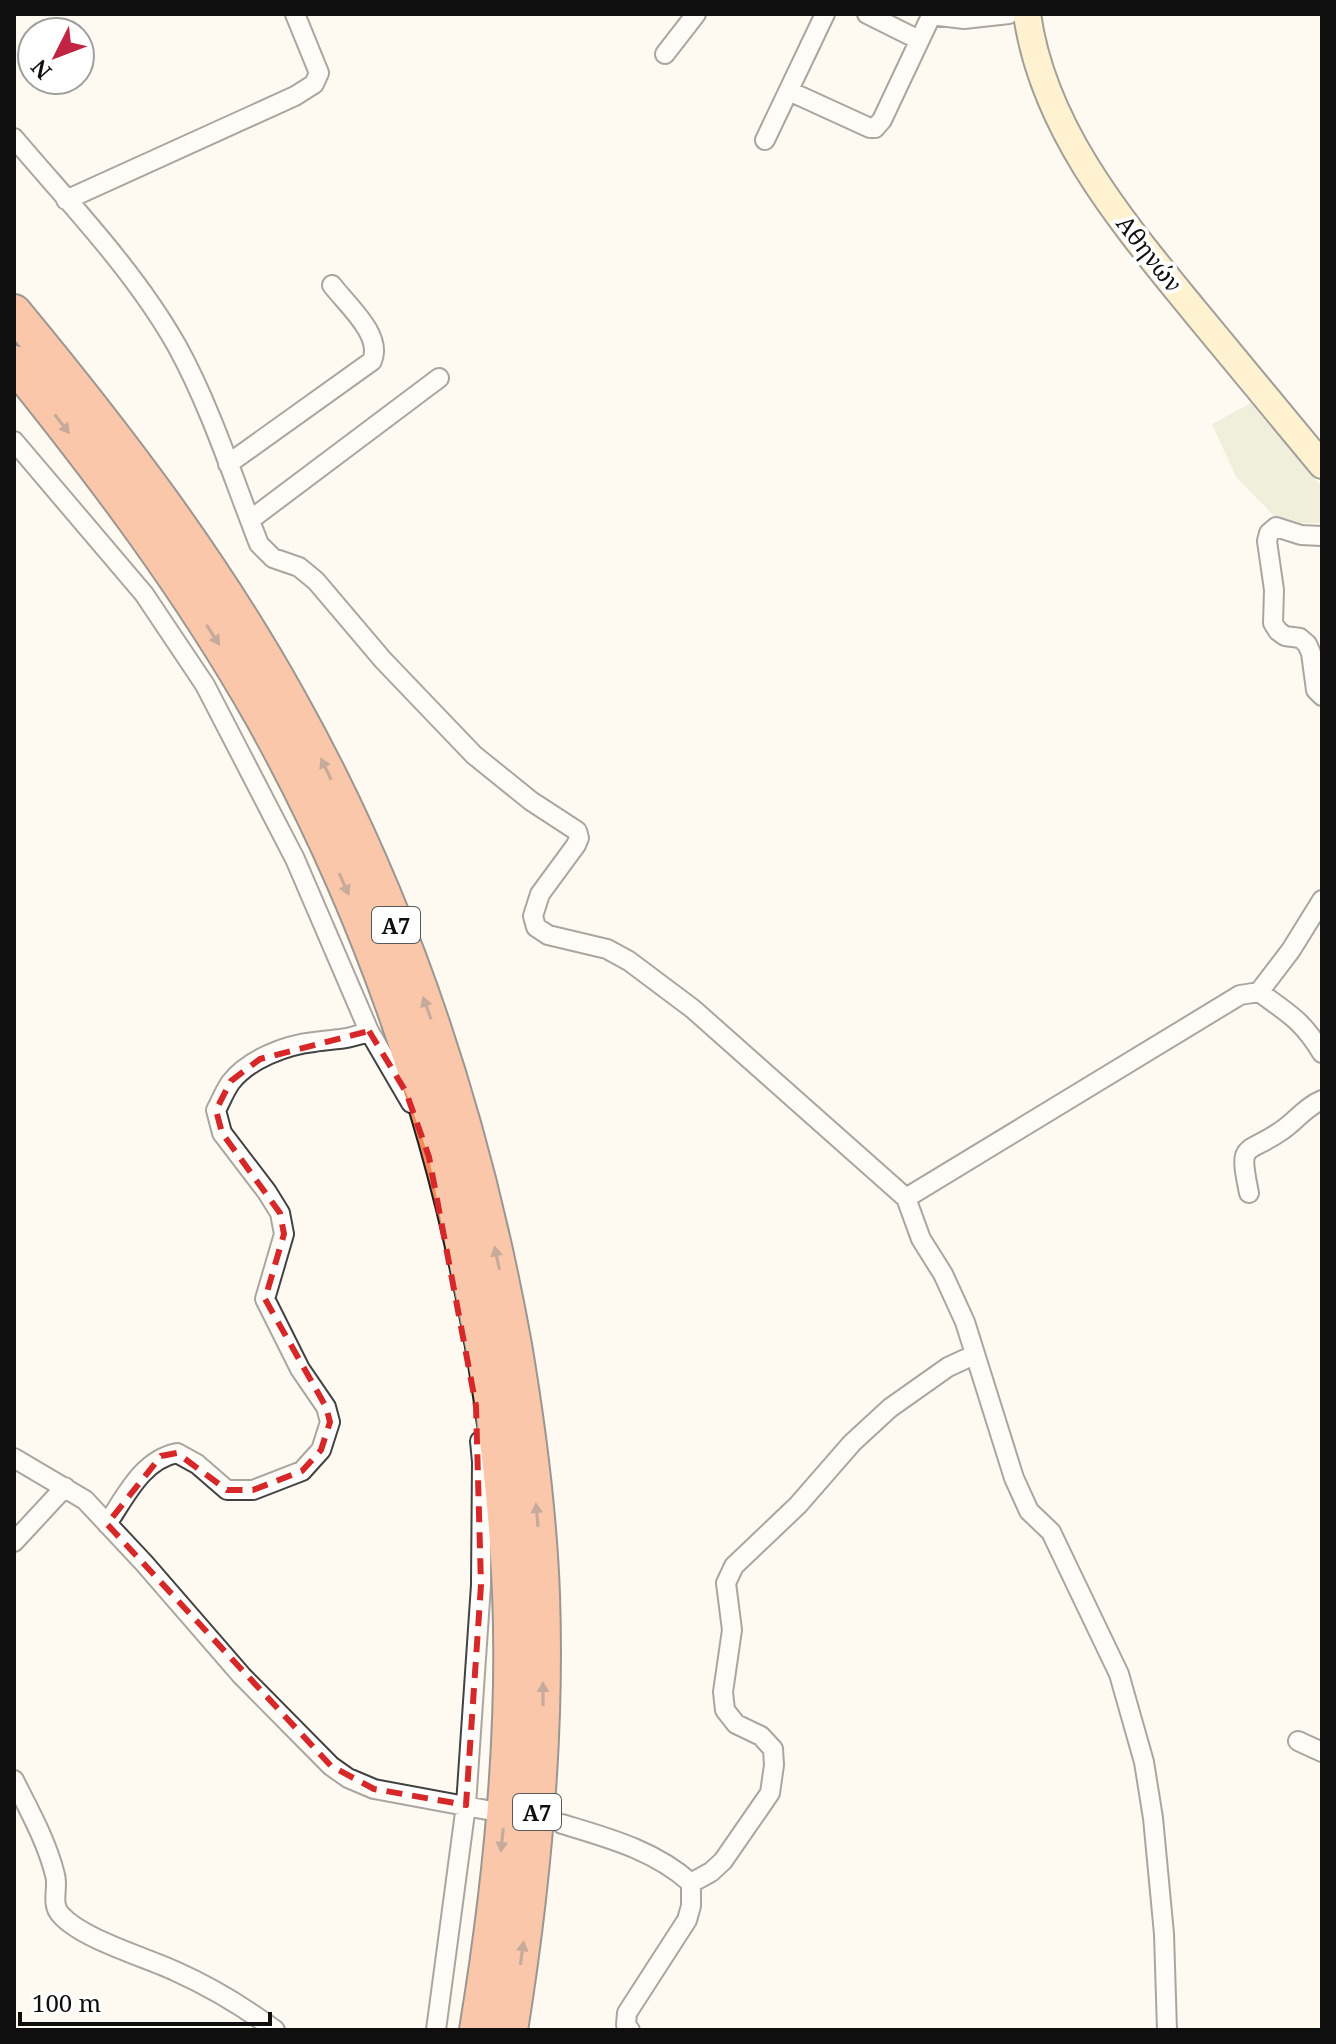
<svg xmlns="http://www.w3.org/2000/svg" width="1336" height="2044" font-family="'Noto Serif',serif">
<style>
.cemetery{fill:#dce2c1}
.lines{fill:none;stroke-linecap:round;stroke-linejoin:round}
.street-casing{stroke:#424242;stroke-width:22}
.secondary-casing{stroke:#313131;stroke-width:30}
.highway-casing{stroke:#202020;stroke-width:38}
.street{stroke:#fff;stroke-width:18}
.secondary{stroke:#ffe9ac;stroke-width:26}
.highway{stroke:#f68958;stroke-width:34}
.oneway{fill:#824c34}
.marked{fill:none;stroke:#d62828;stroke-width:6;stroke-dasharray:16 10;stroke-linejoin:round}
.labels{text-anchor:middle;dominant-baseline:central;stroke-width:8;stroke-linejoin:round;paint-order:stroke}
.shield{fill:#fff;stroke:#575757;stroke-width:2}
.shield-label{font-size:22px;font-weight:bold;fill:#0f0f0f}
.street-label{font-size:24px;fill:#0f0f0f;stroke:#fff}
</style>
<rect width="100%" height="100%" fill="#fffaf1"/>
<path class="cemetery" d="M1251 403 1322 487V523H1281L1236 477 1212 424Z"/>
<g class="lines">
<g class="street-casing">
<path id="street" d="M867 14 919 40
M931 15 964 19 1009 14
M665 54 696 14
M789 91 870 128H875L882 120 932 14
M14 138C70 204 134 270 177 346 211 408 233 478 259 544L273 558 299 567 316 581 383 660 474 755 531 801 577 831 579 838 576 845 540 894 533 916 536 927 548 935 607 949 629 961 693 1009 906 1198 921 1239 943 1274 965 1322 1014 1478 1029 1511 1051 1532 1119 1674 1144 1762 1153 1818 1164 1934 1167 2030
M765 140 825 14
M66 200 295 96 314 84 319 73 295 14
M14 441 144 594 205 685 295 859 369 1031 411 1103
M228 464 372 361C383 335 347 305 332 285
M250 520 439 378
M1322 536 1301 535 1276 527 1269 533 1267 541 1274 590 1273 623 1278 631 1285 636 1300 638 1307 644 1311 653 1316 690 1322 696
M1259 992C1289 1014 1302 1020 1322 1053
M1249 1193C1238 1140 1245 1156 1281 1131 1296 1121 1305 1107 1322 1100
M906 1198 1240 995 1259 992 1291 950 1322 900
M14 1458 85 1500 144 1563 242 1676 331 1766 348 1778 374 1789 487 1810
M107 1524C126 1496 142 1460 177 1453L197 1464 227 1490H253L302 1471 321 1450 330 1422 326 1407 300 1369 265 1299 284 1234 280 1213 267 1192 222 1133 216 1110C221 1101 225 1090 231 1082 249 1059 286 1045 314 1042 334 1039 350 1040 369 1031
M14 1542 65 1487
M1298 1741 1322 1752
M14 1780C29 1810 47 1842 55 1875 59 1887 50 1904 61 1915 82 1939 145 1957 175 1971 211 1987 244 2007 275 2030
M562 1824C608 1838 654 1850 691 1883V1906L687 1920 627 2013 626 2025 630 2030
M691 1883 711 1872 723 1861 770 1793 774 1765 773 1749 761 1736 736 1724 725 1710 723 1692 732 1630 726 1583 734 1566 798 1505 852 1443 890 1408 948 1367 974 1355
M436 2030 466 1805 481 1585 482 1462 480 1441"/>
</g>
<g class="secondary-casing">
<path id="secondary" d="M1027 14C1043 129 1122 222 1193 309 1236 361 1279 413 1322 465"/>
</g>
<g class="highway-casing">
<path id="highway" d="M14 312C115 434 211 560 288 698 401 899 473 1119 514 1345 528 1428 539 1511 542 1595 547 1741 533 1886 510 2030
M14 363C104 475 191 590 262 716 409 979 496 1290 510 1591 516 1738 501 1885 477 2030"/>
</g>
<use href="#street" class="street"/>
<use href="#secondary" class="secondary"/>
<use href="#highway" class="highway"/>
</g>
<defs><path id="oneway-solid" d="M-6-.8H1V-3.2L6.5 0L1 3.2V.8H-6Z" transform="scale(2)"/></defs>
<g class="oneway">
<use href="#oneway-solid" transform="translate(62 424) rotate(52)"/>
<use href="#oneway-solid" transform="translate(213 635) rotate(57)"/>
<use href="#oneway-solid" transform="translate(326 769) rotate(-116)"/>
<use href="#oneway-solid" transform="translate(344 884) rotate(66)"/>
<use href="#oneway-solid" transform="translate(427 1008) rotate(-110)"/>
<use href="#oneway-solid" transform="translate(497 1258) rotate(-102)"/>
<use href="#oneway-solid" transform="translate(537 1515) rotate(-95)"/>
<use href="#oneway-solid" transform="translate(543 1694) rotate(-90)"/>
<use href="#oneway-solid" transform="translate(502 1840) rotate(96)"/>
<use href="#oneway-solid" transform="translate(522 1953) rotate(-82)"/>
</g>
<path d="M0 0H1336V2044H0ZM369 1031 406 1092 429 1157 476 1406 481 1585 466 1805 374 1789 331 1766 107 1524 161 1456 177 1453 227 1490H253L302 1471 321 1450 330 1422 326 1407 265 1299 284 1234 280 1213 222 1133 216 1110 231 1081 260 1059Z" fill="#fffaf1" fill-opacity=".55" fill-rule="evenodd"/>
<path class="marked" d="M369 1031 406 1092 429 1157 476 1406 481 1585 466 1805 374 1789 331 1766 107 1524 161 1456 177 1453 227 1490H253L302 1471 321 1450 330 1422 326 1407 265 1299 284 1234 280 1213 222 1133 216 1110 231 1081 260 1059Z"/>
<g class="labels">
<g class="shield">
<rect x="372" y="907" width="48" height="36" rx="6"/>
<rect x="513" y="1794" width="48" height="36" rx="6"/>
</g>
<g class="shield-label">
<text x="396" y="925">Α7</text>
<text x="537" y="1812">Α7</text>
</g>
<g class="street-label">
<text transform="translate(1150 253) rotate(52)">Αθηνών</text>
</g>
</g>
<rect width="1336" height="2044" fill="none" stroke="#0f0f0f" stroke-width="32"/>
<g transform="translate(56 56) rotate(228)"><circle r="38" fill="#ffffff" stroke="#9f9f9f" stroke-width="2"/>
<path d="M0-6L14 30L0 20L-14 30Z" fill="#c22443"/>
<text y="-12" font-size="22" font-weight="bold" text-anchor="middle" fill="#0f0f0f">N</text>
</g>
<path d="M20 2012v12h250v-12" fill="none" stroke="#0f0f0f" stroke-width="4"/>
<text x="32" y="2012" font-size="24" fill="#0f0f0f" stroke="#ffffff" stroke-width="6" paint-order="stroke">100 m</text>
</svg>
